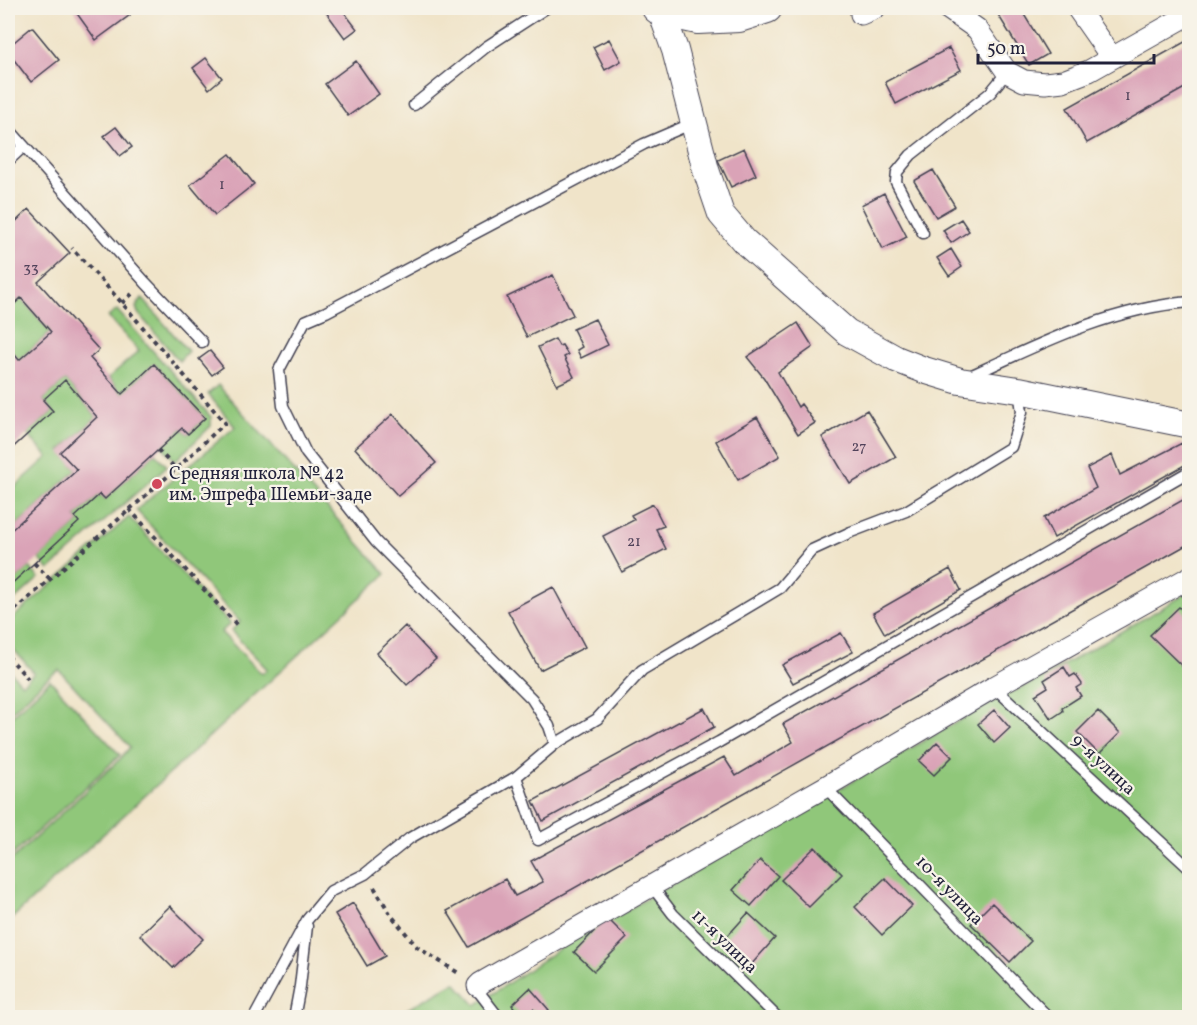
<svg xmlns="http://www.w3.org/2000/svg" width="1197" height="1025" font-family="Vollkorn,serif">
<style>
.green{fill:#90c77a;stroke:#59745a;stroke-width:1.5}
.building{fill:#daa3b7}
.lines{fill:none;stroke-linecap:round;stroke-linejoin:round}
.service-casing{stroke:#413f50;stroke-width:13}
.minor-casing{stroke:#413f50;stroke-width:23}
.tertiary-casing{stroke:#413f50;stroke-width:28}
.secondary-casing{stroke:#413f50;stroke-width:32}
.path{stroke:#413f50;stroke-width:4;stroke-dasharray:4.5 4.5;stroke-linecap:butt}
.service{stroke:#fff;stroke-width:10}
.minor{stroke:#fff;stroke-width:21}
.tertiary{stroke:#fff;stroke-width:26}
.secondary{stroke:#fff;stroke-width:30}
.poi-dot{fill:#d1495b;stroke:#f7f3e8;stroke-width:2}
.labels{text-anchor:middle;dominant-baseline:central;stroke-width:4.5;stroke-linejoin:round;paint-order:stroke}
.number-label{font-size:15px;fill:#50425a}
.poi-label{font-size:18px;fill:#22223b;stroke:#f7f3e8;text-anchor:start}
.street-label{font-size:18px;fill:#22223b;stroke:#f7f3e8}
</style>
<rect width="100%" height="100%" fill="#f7f3e8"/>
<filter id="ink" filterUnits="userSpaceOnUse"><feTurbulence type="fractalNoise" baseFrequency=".0167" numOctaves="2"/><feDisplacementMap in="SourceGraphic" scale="12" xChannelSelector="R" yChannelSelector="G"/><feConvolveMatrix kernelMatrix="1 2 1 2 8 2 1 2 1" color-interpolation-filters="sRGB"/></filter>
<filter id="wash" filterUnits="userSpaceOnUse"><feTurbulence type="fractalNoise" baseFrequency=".008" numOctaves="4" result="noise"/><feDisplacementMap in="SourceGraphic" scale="24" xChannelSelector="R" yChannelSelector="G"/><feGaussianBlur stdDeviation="1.35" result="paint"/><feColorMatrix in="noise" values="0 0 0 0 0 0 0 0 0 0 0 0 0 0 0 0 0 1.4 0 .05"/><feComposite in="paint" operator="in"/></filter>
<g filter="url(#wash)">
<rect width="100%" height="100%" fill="#f0e4c9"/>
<path class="green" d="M21 298 51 332 19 360 11 351 8 353V310Z
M142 298 188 351 179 361 138 313 136 307Z
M117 310 211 417V426L175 461 162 446 182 428 188 434 205 418 154 364 122 394 108 378 139 351 108 317Z
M65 380 97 417 60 451 77 470 8 533V493L48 457 27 434 53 411 43 400Z
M218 385 386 574 8 922V863L120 759 130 747 59 670 46 679 8 715V669L22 684 34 673 8 643V622L129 517 230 624 221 632 262 674 267 669 231 631 240 622 136 510 235 427 208 394Z
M155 453 167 466 49 570 39 558 79 522 75 517 100 494 105 499Z
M29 567 39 578 8 606V587Z
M1189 592V1017L392 1018 455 982 476 1005 562 947 999 698 1034 682Z
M50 680 120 755 8 859V719Z"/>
<g id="blocks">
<path class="building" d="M73 8H125L130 15 96 40Z
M323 8H341L357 29 345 38Z
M994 8H1020L1048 54 1029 65Z
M32 27 59 60 31 82 8 52V47Z
M609 39 621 61 605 70 593 47Z
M1190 39V85L1087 143 1067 108Z
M949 48 961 70 896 104 885 82Z
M206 58 222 78 209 89 193 68Z
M356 61 379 94 348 116 325 84Z
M116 127 132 147 120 156 104 136Z
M744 148 756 175 731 187 718 160Z
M230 154 254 184 215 215 190 185Z
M933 170 955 206 936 217 914 181Z
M884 193 907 237 883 249 861 205Z
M29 209 70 253 38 282 99 350 90 358 122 394 154 364 205 418 188 434 182 428 105 499 100 494 75 517 79 522 8 587V533L77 470 60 452 97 417 65 380 43 400 53 411 8 452V353L11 350 19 360 51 332 21 298 8 310V229Z
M961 219 969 231 951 243 943 230Z
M951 249 962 267 949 276 937 258Z
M553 275 573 315 527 337 507 297Z
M595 319 608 345 581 358 577 350 582 347 573 329Z
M798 323 813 347 778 372 798 407 801 404 815 423 798 434 764 378 747 357Z
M555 339 559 346 562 345 568 355 564 357 574 377 557 385 538 347Z
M210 351 223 367 212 375 199 359Z
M867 410 896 457 850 484 822 437Z
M393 414 436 463 398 496 355 448Z
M757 417 780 456 738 480 716 441Z
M1182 443 1190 462 1054 538 1044 518 1096 488 1087 468 1112 455 1120 475Z
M1190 496V543L469 947 447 911 505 879 515 896 543 882 531 861 724 757 736 776 793 742 783 724Z
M653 504 664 526 656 529 666 549 622 572 603 536 634 520 631 515Z
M950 569 961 590 885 634 873 613Z
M553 587 585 647 540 670 508 611Z
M1179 607 1190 617V674L1150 635Z
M405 626 436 659 407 685 377 653Z
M841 633 853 652 793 683 782 665Z
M1064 667 1070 677 1075 674 1082 684 1076 688 1081 696 1062 708 1063 711 1051 719 1035 695 1048 687 1044 680Z
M704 708 714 727 543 821 533 801Z
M994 710 1010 728 994 743 978 724Z
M1098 711 1120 733 1099 754 1077 732Z
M937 742 952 757 934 775 919 761Z
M815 847 842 874 809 907 781 880Z
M760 860 778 876 751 906 733 890Z
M885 878 912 906 882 935 855 907Z
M353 903 385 956 367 966 335 914Z
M992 903 1031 941 1010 962 971 924Z
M170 906 203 939 173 968 140 935Z
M748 913 775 938 750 966 723 941Z
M607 918 627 938 594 971 574 952Z
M530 988 549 1010 540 1017 533 1009 523 1018 512 1005Z"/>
</g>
</g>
<g filter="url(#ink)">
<use href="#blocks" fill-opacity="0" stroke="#413f50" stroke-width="1.5"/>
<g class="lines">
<g class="service-casing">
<path id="service" d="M414 105 486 47 546 8
M8 128 145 282 202 342
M8 161 24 146
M923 233 896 182 897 172 911 155 990 93 1007 72
M968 377C1039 344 1111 308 1190 302
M1177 583 1190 595
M994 687 1190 869
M555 744 549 726 532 699 376 542 306 453 283 406 279 370 305 321 326 312 644 144 693 123
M516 777 538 840 719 742 1190 471
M825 787 1049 1018
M651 885 673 914 778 1018
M478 986 479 992 499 1018
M254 1018 307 920 331 891 365 874 410 838 516 777 555 744 597 719 642 670 780 588 812 550 851 532 906 511 1011 447 1022 412 1019 390
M294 1018 300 986 307 926"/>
</g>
<g class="minor-casing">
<path id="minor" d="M947 8 977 29 1007 72 1024 81 1045 83 1063 81 1089 71 1190 14
M1077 8 1112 58
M861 14 875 8
M478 986 481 983 825 787 994 687 1190 577"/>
</g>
<g class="tertiary-casing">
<path id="tertiary" d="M661 11 675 50 706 170 721 214 744 241 847 332 896 359 924 370 960 381 1019 390 1190 425"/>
</g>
<g class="secondary-casing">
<path id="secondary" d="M657 8 661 11 698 19 739 17 767 8"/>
</g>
<path class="path" d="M122 303 133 293
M158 450 176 469
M129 509 237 625
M34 563 50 579
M8 616 176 469 225 423 122 303 72 248
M8 656 28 679
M374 887 391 915 417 947 460 974"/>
<use href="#service" class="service"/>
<use href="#minor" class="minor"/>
<use href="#tertiary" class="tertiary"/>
<use href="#secondary" class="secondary"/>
</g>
</g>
<circle class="poi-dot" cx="157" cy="484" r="6"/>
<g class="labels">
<g class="number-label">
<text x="1128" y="96">1</text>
<text x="222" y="185">1</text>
<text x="31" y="268">33</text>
<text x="859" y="447">27</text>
<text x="634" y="542">21</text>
</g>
<g class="poi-label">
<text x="169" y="474">Средняя школа № 42<tspan x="169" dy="21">им. Эшрефа Шемьи-заде</tspan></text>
</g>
<g class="street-label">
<text transform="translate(1103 765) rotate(43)">9-я улица</text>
<text transform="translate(949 891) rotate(46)">10-я улица</text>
<text transform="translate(724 942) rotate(44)">11-я улица</text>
</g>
</g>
<rect width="1197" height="1025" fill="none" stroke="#f7f3e8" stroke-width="30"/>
<path d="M978 54v9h176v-9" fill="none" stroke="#22223b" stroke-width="3"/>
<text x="987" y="54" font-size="18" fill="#22223b" stroke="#f7f3e8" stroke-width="4.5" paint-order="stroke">50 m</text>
</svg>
